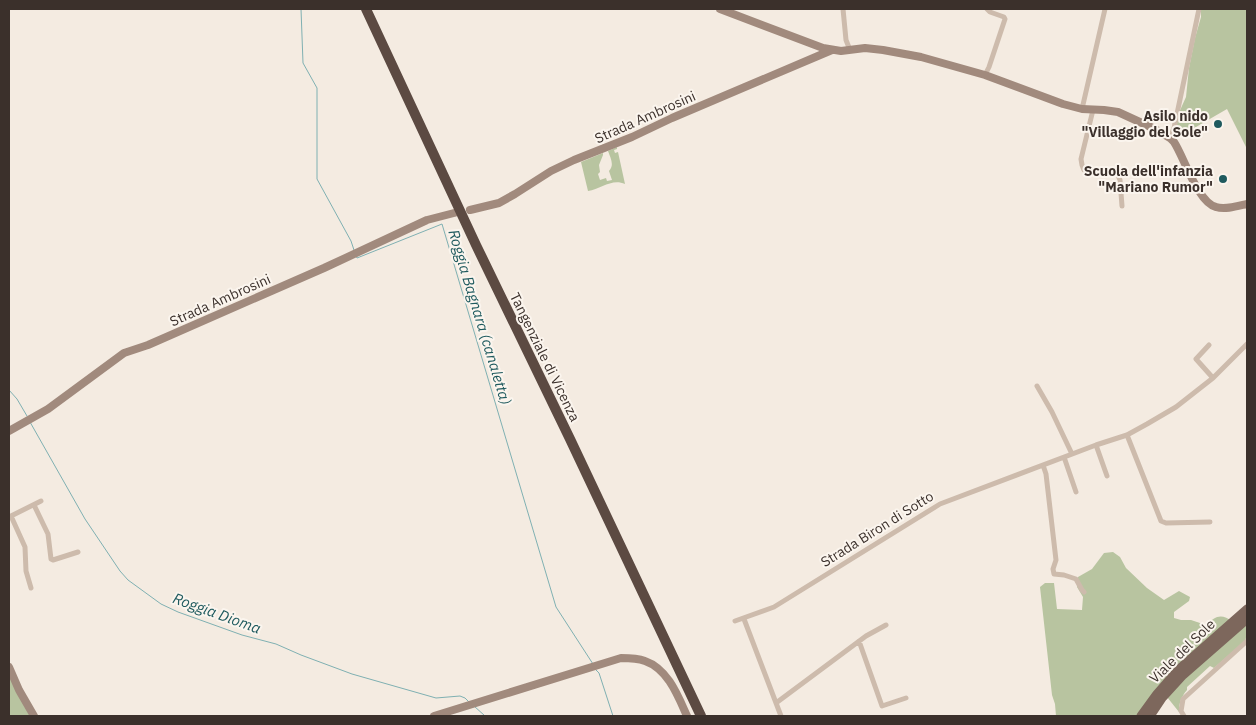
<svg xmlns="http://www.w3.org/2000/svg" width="1256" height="725" font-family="'IBM Plex Sans',sans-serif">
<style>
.green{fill:#b8c4a0}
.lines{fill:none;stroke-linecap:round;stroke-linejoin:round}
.stream{stroke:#7fb0b2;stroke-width:1}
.street{stroke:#cdbbac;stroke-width:5}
.secondary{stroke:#a18a7d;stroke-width:8}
.primary{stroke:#7d675c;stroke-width:9}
.highway{stroke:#5c4a42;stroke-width:10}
.poi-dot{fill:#1f5a5e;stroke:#fbf5ee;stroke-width:2}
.labels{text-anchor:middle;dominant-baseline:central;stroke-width:4;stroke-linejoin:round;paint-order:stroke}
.poi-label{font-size:14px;font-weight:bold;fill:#3b302b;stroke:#fbf5ee;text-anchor:end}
.street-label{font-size:14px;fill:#3b302b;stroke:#fbf5ee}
.water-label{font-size:15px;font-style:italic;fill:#1f5a5e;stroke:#fbf5ee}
</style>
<rect width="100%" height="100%" fill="#f4ebe1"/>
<path class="green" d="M1201 9H1247V149L1227 109 1177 138V117L1186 97 1189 68 1195 38 1201 17Z
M617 147V149L614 150 615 153 618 152 625 184C612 178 601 189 588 191L581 162 603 153V155L599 165 600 172 598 174 600 180 606 178 607 181 612 180 609 171C615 165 610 157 608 151Z
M1113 552 1120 557 1126 568 1147 588 1164 600 1179 591 1190 597 1189 601 1174 612V618L1181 620H1191L1206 625C1216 616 1221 613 1233 622L1141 716H1056L1055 704 1052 695 1040 587 1045 583H1054L1057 609 1082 610 1083 597 1077 587 1078 577 1092 569 1104 553Z
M1247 622V635L1245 641 1214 668 1210 666 1187 687V690C1181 697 1179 703 1179 712L1167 697 1192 670Z
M9 673 30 716H9Z"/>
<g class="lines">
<path class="stream" d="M301 9 303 63 317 88V179L351 241 354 250
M356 256 357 258 442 224 556 607 593 664
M9 390 17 399 27 416
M30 422 85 519 120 571 128 580 161 604 178 612 242 635 276 644 301 655 352 674 436 698 460 696 465 698 469 702
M596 670 599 673 613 716
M474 706 485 716"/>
<path class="street" d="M843 9 846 40 850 50
M985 75 989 67 1005 19 1004 17 990 12 987 9
M1082 109 1105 9
M1093 110 1081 159 1082 165 1084 170 1093 171 1117 173 1120 180 1122 206
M1170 138 1174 128 1199 9
M1209 345 1196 359 1213 378
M1037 386 1052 412 1072 454
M1127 435 1161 521 1166 523 1210 522
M1096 445 1107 476
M1064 457 1076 492
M1043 465 1046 474 1056 560 1053 569 1054 574 1064 575 1076 579 1082 590 1084 592
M34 505 48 534 51 559 53 560 78 552
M11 516 25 547 26 571 31 588
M9 517 41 501
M744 619 781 716
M735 621 774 607 940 504 1096 445 1127 435 1147 424 1176 407 1213 378 1247 344
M859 641 882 706 906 698
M776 703 866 636 886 625
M1184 716 1181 711 1183 699 1247 641"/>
<path class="secondary" d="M720 9 823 48 841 51 865 48 883 50 921 57 985 75 1063 104 1082 109 1104 110 1118 112 1155 129 1170 138 1174 142C1184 157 1198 203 1216 207 1225 210 1238 206 1247 204
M470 210 499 203 515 194 551 171 574 160 632 137 672 118 832 50
M9 431 48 409 124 353 148 345 324 268 427 220 454 213
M9 667 19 690 34 716
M434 716 621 658C629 658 637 658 645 661 668 669 678 696 687 716"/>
<path class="primary" d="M1141 716 1157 694 1179 669 1247 609
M1150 716 1162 698 1183 675 1247 619"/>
<path class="highway" d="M366 9 476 245 570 439 701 716"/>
</g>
<g class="poi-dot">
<circle cx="1218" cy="124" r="5"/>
<circle cx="1223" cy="179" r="5"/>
</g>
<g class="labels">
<g class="poi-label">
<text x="1208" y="116">Asilo nido<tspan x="1208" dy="16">"Villaggio del Sole"</tspan></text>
<text x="1213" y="171">Scuola dell'infanzia<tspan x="1213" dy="16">"Mariano Rumor"</tspan></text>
</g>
<g class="street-label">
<text transform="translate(645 117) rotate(-24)">Strada Ambrosini</text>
<text transform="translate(220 300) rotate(-24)">Strada Ambrosini</text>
<text transform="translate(545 357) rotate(64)">Tangenziale di Vicenza</text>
<text transform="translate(877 529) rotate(-32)">Strada Biron di Sotto</text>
<text transform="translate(1182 651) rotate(-44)">Viale del Sole</text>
</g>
<g class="water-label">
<text transform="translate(480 317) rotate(73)">Roggia Bagnara (canaletta)</text>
<text transform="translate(217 613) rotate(20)">Roggia Dioma</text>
</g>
</g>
<rect width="1256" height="725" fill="none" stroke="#3b302b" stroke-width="20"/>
</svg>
